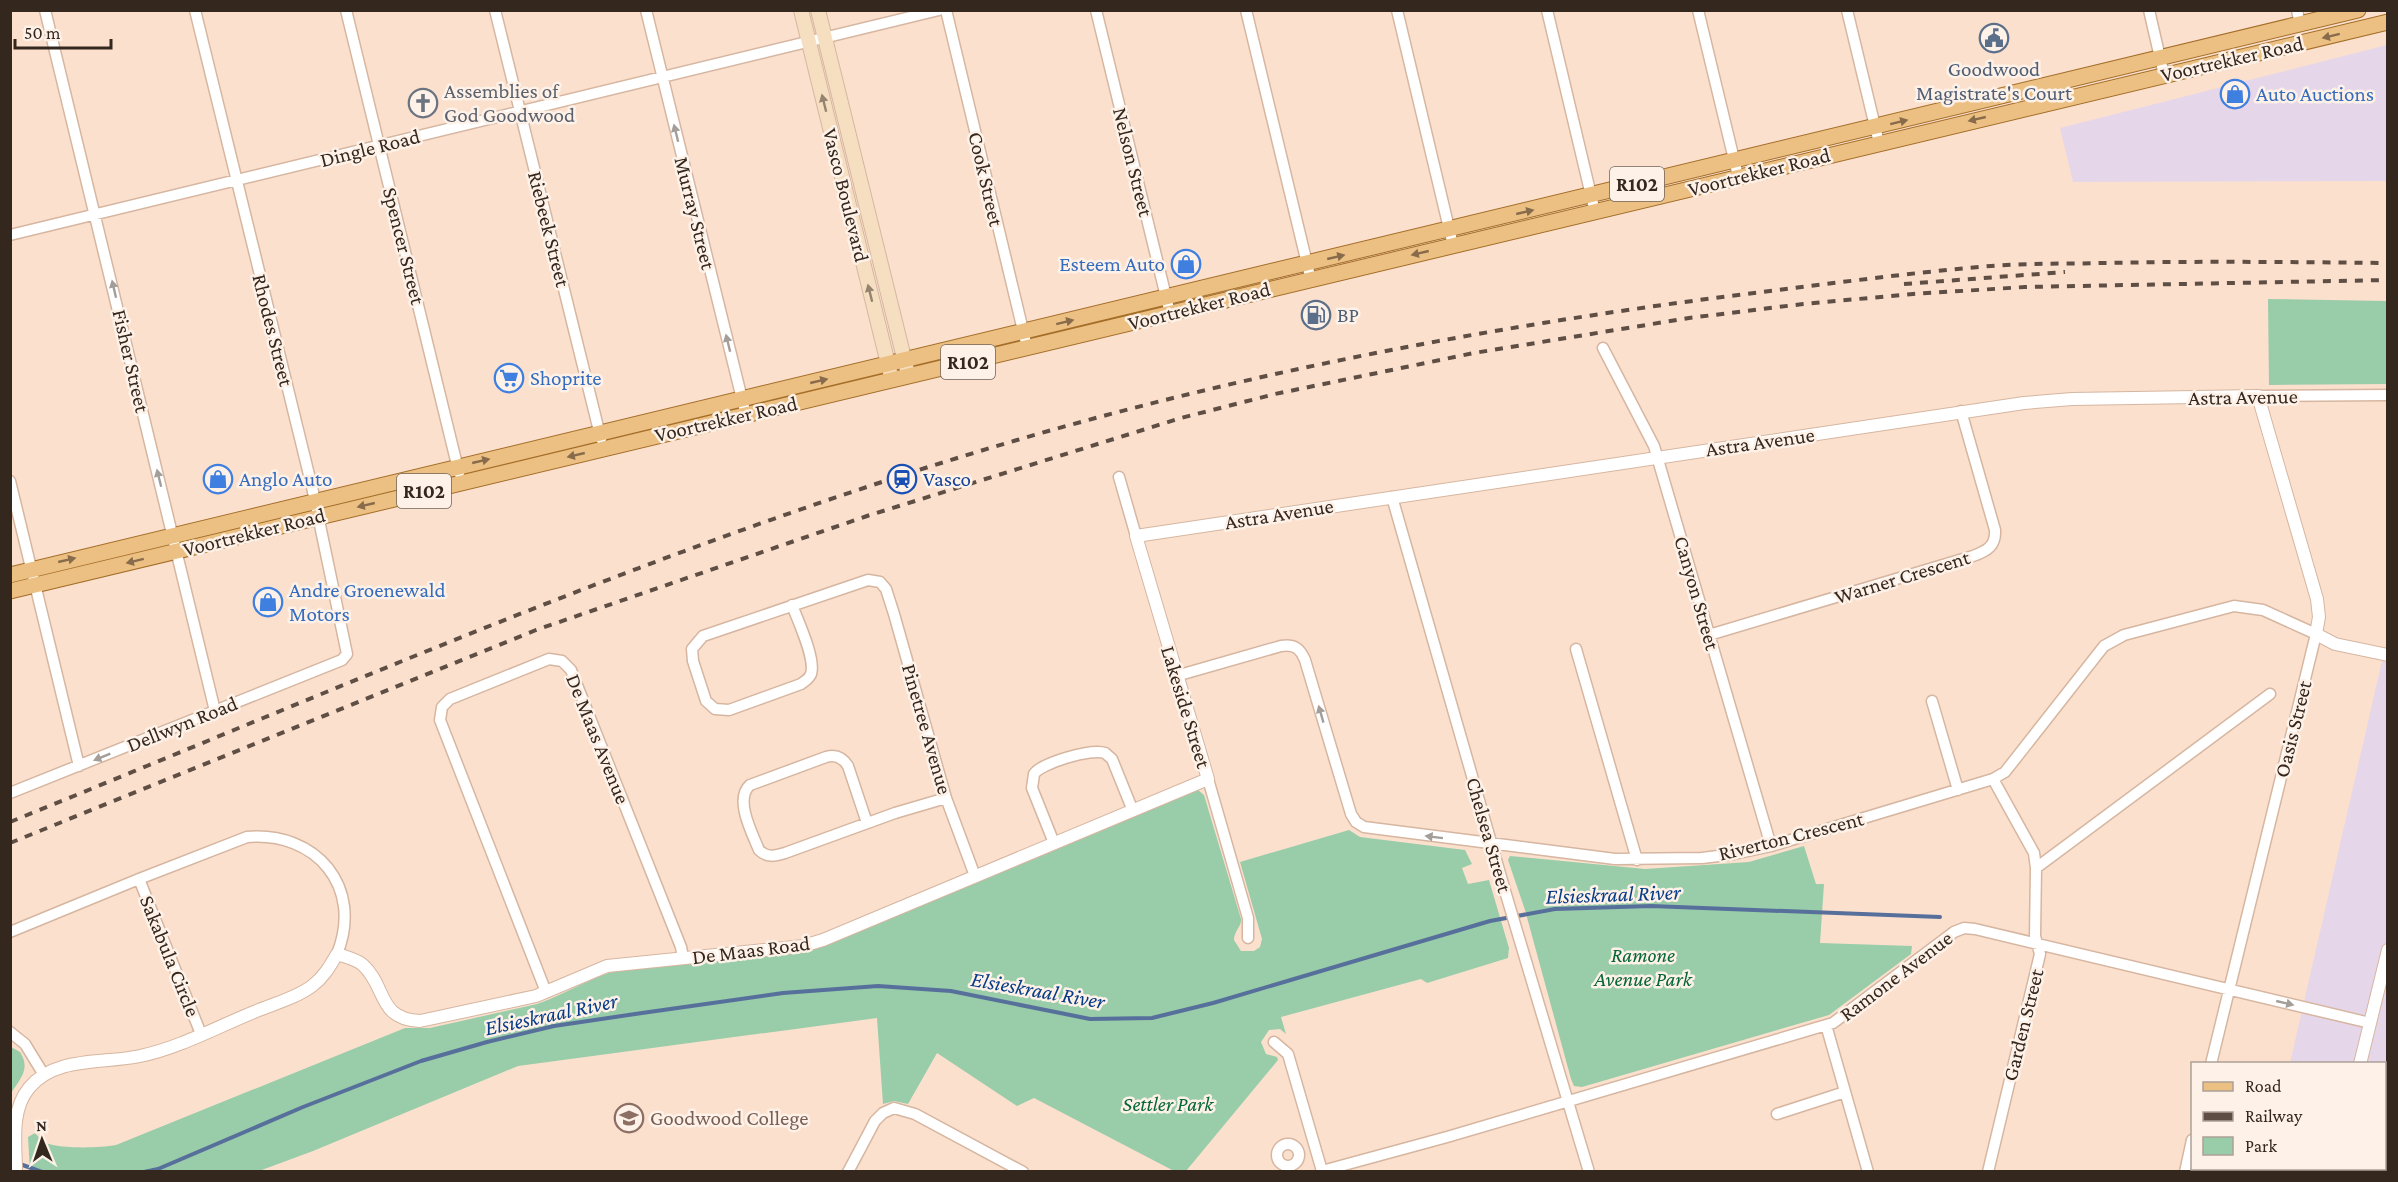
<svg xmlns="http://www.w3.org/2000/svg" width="2398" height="1182" font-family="'Crimson Pro',serif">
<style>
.industrial{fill:#e6d6e9}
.green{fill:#99cca9}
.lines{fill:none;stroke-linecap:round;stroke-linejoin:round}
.stream{stroke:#57709b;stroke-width:4}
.minor-casing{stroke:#d6b6a0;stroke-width:13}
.tertiary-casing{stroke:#d6b6a0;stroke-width:14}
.secondary-casing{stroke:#d6b6a0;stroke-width:16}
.primary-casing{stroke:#a46e29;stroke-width:17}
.minor{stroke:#fff;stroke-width:10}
.tertiary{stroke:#fff;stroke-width:12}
.secondary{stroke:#f6dfc1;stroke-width:14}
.primary{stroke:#ecbf82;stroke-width:15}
.rail{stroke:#5e4e43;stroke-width:4;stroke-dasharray:8 8;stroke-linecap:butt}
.oneway{fill:#876b4b}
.oneway2{fill:#958370}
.oneway3{fill:#a49e9a}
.labels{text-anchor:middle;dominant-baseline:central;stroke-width:5;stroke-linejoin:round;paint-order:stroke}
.shield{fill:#fef1e7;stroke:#71645a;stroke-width:1.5}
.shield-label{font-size:20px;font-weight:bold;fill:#34271e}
.street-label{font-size:21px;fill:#34271e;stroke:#fef1e7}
.service-label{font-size:21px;fill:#4e5e75;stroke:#fef1e7}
.worship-label{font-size:21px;fill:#5b616d;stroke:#fef1e7;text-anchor:start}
.shop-label{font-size:21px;fill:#366cbe;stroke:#fef1e7;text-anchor:start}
.transit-label{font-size:21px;fill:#164399;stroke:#fef1e7;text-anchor:start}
.park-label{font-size:21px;font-style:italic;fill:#056637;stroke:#fef1e7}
.education-label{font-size:21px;fill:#785e54;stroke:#fef1e7;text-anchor:start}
.water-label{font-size:22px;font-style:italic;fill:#053b87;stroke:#fef1e7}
</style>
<rect width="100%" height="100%" fill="#fbe0ce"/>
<path class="industrial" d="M2387 45V181L2073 182 2060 128Z
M2387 639V1171L2265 1172V1168H2384V1064L2290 1063Z"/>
<path class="green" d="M2268 299 2387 301V384L2269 385Z
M1198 790 1204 795 1241 919C1242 926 1234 931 1234 940L1241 951H1254L1260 947 1262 939 1240 862 1349 830 1360 837 1465 850 1472 864 1462 868 1468 884 1489 880 1509 948 1508 958 1427 983 1421 979 1281 1017 1286 1034 1280 1029 1269 1030 1261 1042 1266 1054 1277 1057 1278 1060 1186 1171H1174L1034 1098 1017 1106 937 1053 908 1104 894 1101 883 1104 877 1018 518 1066 313 1151 259 1171H30L28 1137 35 1133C38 1136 41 1141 45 1143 63 1149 98 1148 116 1145L405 1028H430L537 1004C566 994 590 977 620 970L784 955 830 944Z
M1804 846 1816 884H1824L1820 943 1912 946 1911 954 1829 1015 1582 1087 1574 1086 1571 1079 1525 910 1508 860 1510 856 1645 869 1749 862Z
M11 1047 20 1052C31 1069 20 1079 11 1093Z"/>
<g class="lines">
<path class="stream" d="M20 1164 42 1172
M144 1172 158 1169 303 1107 421 1061 487 1042 554 1026 642 1013 783 993 878 986 951 991 1090 1019 1152 1018 1213 1003 1490 921 1555 909 1651 906 1940 917"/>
<g class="minor-casing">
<path id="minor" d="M45 10 215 711
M346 10 459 473
M495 10 601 439
M646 10 746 415
M946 10 1027 347
M1096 10 1170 313
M1246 10 1311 280
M1397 10 1453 245
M1547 10 1595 212
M1698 10 1738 176
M1847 10 1879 143
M2149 10 2164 75
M2297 10 2300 25
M10 235 939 10
M1603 348 1654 446 1771 846
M2258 396 2388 395
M1119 477 1136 536
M10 481 79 766
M1392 497 1505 891 1589 1172
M792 605C798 621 816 659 811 674 809 679 805 681 801 684L729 710 715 709 706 701 693 661 692 649 703 636 868 580 880 582 886 589 894 614 946 798 975 876
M1709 635 1973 556C1987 551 1996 546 1995 530L1961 411
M1576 649 1637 860
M1176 676 1281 646C1294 644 1300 648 1305 660L1351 814 1356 822 1364 827 1615 859 1702 858 1734 854 1771 846 1993 779 2005 772 2104 646 2124 635 2234 606 2263 610 2316 634 2211 1064
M1932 701 1958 790
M1208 779 1248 918V938
M10 793 342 660 347 654 312 487 195 10
M867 823 848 766C843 758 836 754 826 757L750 785C734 799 752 833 759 850 767 858 775 856 785 853L895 813 946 798
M1054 843 1032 788 1034 774C1041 763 1092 748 1105 753L1112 759 1133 811
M2036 868 2270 694
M139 879 201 1034
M10 932 139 879 247 837C316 831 364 887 337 954
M546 992 440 720 442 707 450 699 549 659 562 661 571 670 681 947 683 958
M1826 1025 1868 1172
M10 1032 25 1044 44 1075
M1274 1042 1288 1054 1322 1171 1447 1137 1833 1023 1954 932 1964 928 1975 929 2370 1023
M1777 1114 1845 1092
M1277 1155a11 11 0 1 1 22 0a11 11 0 1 1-22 0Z
M848 1172 875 1121 883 1113 894 1108 915 1114 1023 1172
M1988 1172 2040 954 2035 936 2036 868 2034 853 1993 779
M2185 1172 2192 1140"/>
</g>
<g class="tertiary-casing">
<path id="tertiary" d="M2360 1064 2388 950
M16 1172C16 1144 10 1111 29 1088 55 1056 103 1064 140 1056 179 1048 217 1027 254 1012 273 1004 296 998 312 986 324 977 330 966 337 954 346 957 356 959 363 965 387 987 377 1019 420 1021L536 996 607 966 803 946 823 940 1208 779 1136 536 2024 403 2072 399 2258 396 2317 599 2319 617 2316 634 2335 644 2388 655
M2335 1172V1168"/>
</g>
<g class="secondary-casing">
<path id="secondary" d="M801 10 892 380
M818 10 907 370"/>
</g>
<g class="primary-casing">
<path id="primary" d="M10 575 2358 10
M10 591 2388 22"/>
</g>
<use href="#minor" class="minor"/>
<use href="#tertiary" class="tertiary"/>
<use href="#secondary" class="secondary"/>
<use href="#primary" class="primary"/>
<path class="rail" d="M1904 284 2065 272
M10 822C343 687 672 541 1017 440 1264 368 1515 322 1770 291 1843 282 1917 272 1991 266 2028 263 2066 264 2103 263 2198 261 2293 262 2388 263
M10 843 536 630 867 516 1181 418 1275 394 1474 353 1689 318 1803 304 1913 294 2025 287 2388 280"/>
</g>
<defs><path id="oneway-solid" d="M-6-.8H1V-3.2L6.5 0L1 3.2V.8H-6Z" transform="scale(1.5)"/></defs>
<g class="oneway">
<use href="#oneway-solid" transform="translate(2331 36) rotate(166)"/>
<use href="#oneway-solid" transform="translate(1977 119) rotate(167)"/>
<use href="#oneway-solid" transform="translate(1899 122) rotate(-14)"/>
<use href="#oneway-solid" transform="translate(1525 212) rotate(-13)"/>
<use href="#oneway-solid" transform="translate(1420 253) rotate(167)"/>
<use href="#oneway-solid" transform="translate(1336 257) rotate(-13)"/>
<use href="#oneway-solid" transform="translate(1065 322) rotate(-14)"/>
<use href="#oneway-solid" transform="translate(819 381) rotate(-13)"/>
<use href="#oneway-solid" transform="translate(576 455) rotate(167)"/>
<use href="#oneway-solid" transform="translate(481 461) rotate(-13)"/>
<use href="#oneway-solid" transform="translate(366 505) rotate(167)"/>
<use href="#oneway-solid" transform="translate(67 560) rotate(-13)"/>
<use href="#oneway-solid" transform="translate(135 561) rotate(166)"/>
</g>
<g class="oneway2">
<use href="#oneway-solid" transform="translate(824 103) rotate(-104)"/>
<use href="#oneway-solid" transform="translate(870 293) rotate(-104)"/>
</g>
<g class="oneway3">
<use href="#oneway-solid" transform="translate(676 133) rotate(-104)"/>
<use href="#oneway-solid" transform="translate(114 289) rotate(-103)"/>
<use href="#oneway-solid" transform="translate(728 343) rotate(-104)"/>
<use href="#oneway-solid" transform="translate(159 478) rotate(-104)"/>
<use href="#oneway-solid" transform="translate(1321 714) rotate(-106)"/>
<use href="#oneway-solid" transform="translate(102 757) rotate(158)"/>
<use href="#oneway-solid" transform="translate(1434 837) rotate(-173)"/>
<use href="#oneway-solid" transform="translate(2285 1003) rotate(13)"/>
</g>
<defs>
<g id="civic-ring" transform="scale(1.5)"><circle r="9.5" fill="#fef1e7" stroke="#5c6f8a" stroke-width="1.5"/><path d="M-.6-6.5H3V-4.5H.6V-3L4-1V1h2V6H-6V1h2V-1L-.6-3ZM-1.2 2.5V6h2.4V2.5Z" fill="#5c6f8a"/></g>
<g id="shop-ring" transform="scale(1.5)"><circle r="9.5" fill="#fef1e7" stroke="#3f7fe0" stroke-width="1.5"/><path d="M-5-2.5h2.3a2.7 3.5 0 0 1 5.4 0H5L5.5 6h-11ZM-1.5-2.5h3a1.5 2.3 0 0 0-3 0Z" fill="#3f7fe0"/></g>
<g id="church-ring" transform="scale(1.5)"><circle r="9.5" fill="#fef1e7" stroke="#6b7280" stroke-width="1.5"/><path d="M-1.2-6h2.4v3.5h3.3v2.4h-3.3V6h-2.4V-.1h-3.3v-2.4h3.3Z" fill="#6b7280"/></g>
<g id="fuel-ring" transform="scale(1.5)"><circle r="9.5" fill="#fef1e7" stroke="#5c6f8a" stroke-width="1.5"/><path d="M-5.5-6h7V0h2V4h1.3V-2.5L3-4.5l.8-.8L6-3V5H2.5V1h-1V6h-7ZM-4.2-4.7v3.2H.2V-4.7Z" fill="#5c6f8a"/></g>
<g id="supermarket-ring" transform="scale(1.5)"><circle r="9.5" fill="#fef1e7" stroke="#3f7fe0" stroke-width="1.5"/><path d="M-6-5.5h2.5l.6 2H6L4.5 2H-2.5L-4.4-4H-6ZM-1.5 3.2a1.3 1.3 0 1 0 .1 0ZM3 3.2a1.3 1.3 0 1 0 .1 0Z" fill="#3f7fe0"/></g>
<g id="station-ring" transform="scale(1.5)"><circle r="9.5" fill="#fef1e7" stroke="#1a4fb4" stroke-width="1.5"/><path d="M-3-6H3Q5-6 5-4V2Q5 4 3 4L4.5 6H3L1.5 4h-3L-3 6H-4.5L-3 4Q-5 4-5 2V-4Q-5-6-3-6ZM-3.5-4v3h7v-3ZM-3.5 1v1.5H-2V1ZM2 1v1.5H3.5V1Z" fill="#1a4fb4"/></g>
<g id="university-ring" transform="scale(1.5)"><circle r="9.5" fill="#fef1e7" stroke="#8d6e63" stroke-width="1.5"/><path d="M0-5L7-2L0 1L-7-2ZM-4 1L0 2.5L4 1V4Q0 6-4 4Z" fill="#8d6e63"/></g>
</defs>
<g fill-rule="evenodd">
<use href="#civic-ring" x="1994" y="38"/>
<use href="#shop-ring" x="2235" y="94"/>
<use href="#church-ring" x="423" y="103"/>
<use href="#shop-ring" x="1186" y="264"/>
<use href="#fuel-ring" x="1316" y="315"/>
<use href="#supermarket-ring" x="509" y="378"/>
<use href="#shop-ring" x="218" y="479"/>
<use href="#station-ring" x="902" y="479"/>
<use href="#shop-ring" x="268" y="602"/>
<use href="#university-ring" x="629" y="1118"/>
</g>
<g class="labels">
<g class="shield">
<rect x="1610" y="167" width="54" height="34" rx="4.5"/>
<rect x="941" y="345" width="54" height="34" rx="4.5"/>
<rect x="397" y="474" width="54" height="34" rx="4.5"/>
</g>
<g class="shield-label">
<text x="1637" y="184">R102</text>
<text x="968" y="362">R102</text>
<text x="424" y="491">R102</text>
</g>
<g class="street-label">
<text transform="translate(2232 59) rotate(-13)">Voortrekker Road</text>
<text transform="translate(370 148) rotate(-14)">Dingle Road</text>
<text transform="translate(1133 162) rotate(76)">Nelson Street</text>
<text transform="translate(1759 172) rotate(-14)">Voortrekker Road</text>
<text transform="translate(986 179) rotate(77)">Cook Street</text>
<text transform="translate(846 195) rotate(76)">Vasco Boulevard</text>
<text transform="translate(695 213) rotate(76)">Murray Street</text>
<text transform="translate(549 229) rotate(76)">Riebeek Street</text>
<text transform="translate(404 246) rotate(76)">Spencer Street</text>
<text transform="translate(1199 306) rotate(-14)">Voortrekker Road</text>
<text transform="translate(273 330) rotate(76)">Rhodes Street</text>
<text transform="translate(131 361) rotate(77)">Fisher Street</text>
<text transform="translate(2243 397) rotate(-1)">Astra Avenue</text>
<text transform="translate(726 419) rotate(-13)">Voortrekker Road</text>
<text transform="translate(1760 442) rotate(-8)">Astra Avenue</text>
<text transform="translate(1279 514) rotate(-9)">Astra Avenue</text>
<text transform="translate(254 532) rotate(-14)">Voortrekker Road</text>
<text transform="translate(1902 577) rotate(-17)">Warner Crescent</text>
<text transform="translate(1697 593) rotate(74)">Canyon Street</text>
<text transform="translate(1186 707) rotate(73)">Lakeside Street</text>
<text transform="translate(182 724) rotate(-22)">Dellwyn Road</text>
<text transform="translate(927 729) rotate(74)">Pinetree Avenue</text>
<text transform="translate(2293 729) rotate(-76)">Oasis Street</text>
<text transform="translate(598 739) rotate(68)">De Maas Avenue</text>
<text transform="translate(1489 835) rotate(74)">Chelsea Street</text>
<text transform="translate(1791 836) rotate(-14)">Riverton Crescent</text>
<text transform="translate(751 950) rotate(-7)">De Maas Road</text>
<text transform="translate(170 956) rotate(68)">Sakabula Circle</text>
<text transform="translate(1896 976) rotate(-37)">Ramone Avenue</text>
<text transform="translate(2023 1025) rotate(-76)">Garden Street</text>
</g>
<g class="service-label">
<text x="1994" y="69">Goodwood<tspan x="1994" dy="24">Magistrate's Court</tspan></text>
<text x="1337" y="315" text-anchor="start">BP</text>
</g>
<g class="worship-label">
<text x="444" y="91">Assemblies of<tspan x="444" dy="24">God Goodwood</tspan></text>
</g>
<g class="shop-label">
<text x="2256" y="94">Auto Auctions</text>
<text x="1165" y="264" text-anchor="end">Esteem Auto</text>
<text x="530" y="378">Shoprite</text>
<text x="239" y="479">Anglo Auto</text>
<text x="289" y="590">Andre Groenewald<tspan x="289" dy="24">Motors</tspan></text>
</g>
<g class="transit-label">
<text x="923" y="479">Vasco</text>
</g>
<g class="park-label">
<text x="1643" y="955">Ramone<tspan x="1643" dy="24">Avenue Park</tspan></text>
<text x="1168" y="1104">Settler Park</text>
</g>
<g class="education-label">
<text x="650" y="1118">Goodwood College</text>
</g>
<g class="water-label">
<text transform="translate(1613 894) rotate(-2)">Elsieskraal River</text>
<text transform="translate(1038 990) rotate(10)">Elsieskraal River</text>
<text transform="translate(551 1014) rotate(-12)">Elsieskraal River</text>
</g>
</g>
<rect width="2398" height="1182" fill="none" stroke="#34271e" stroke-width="24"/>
<rect x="2191" y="1062" width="195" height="108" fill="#fef1e7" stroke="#ada097" stroke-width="1.5"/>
<rect x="2203" y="1082" width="30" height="9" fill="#ecbf82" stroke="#ada097" stroke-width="1.5"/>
<text x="2245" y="1092" font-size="18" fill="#34271e">Road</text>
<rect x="2203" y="1112" width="30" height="9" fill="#5e4e43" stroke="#ada097" stroke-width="1.5"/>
<text x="2245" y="1122" font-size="18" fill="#34271e">Railway</text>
<rect x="2203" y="1137" width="30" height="18" fill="#99cca9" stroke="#ada097" stroke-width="1.5"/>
<text x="2245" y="1152" font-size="18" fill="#34271e">Park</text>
<g transform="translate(42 1140) rotate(358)" stroke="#fef1e7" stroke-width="4.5" paint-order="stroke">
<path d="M0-4.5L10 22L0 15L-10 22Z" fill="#34271e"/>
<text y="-9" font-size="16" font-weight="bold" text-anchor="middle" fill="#34271e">N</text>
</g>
<path d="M15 39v9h96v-9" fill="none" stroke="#34271e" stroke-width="3"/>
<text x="24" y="39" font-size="18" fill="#34271e" stroke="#fef1e7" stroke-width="4.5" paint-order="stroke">50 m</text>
</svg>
